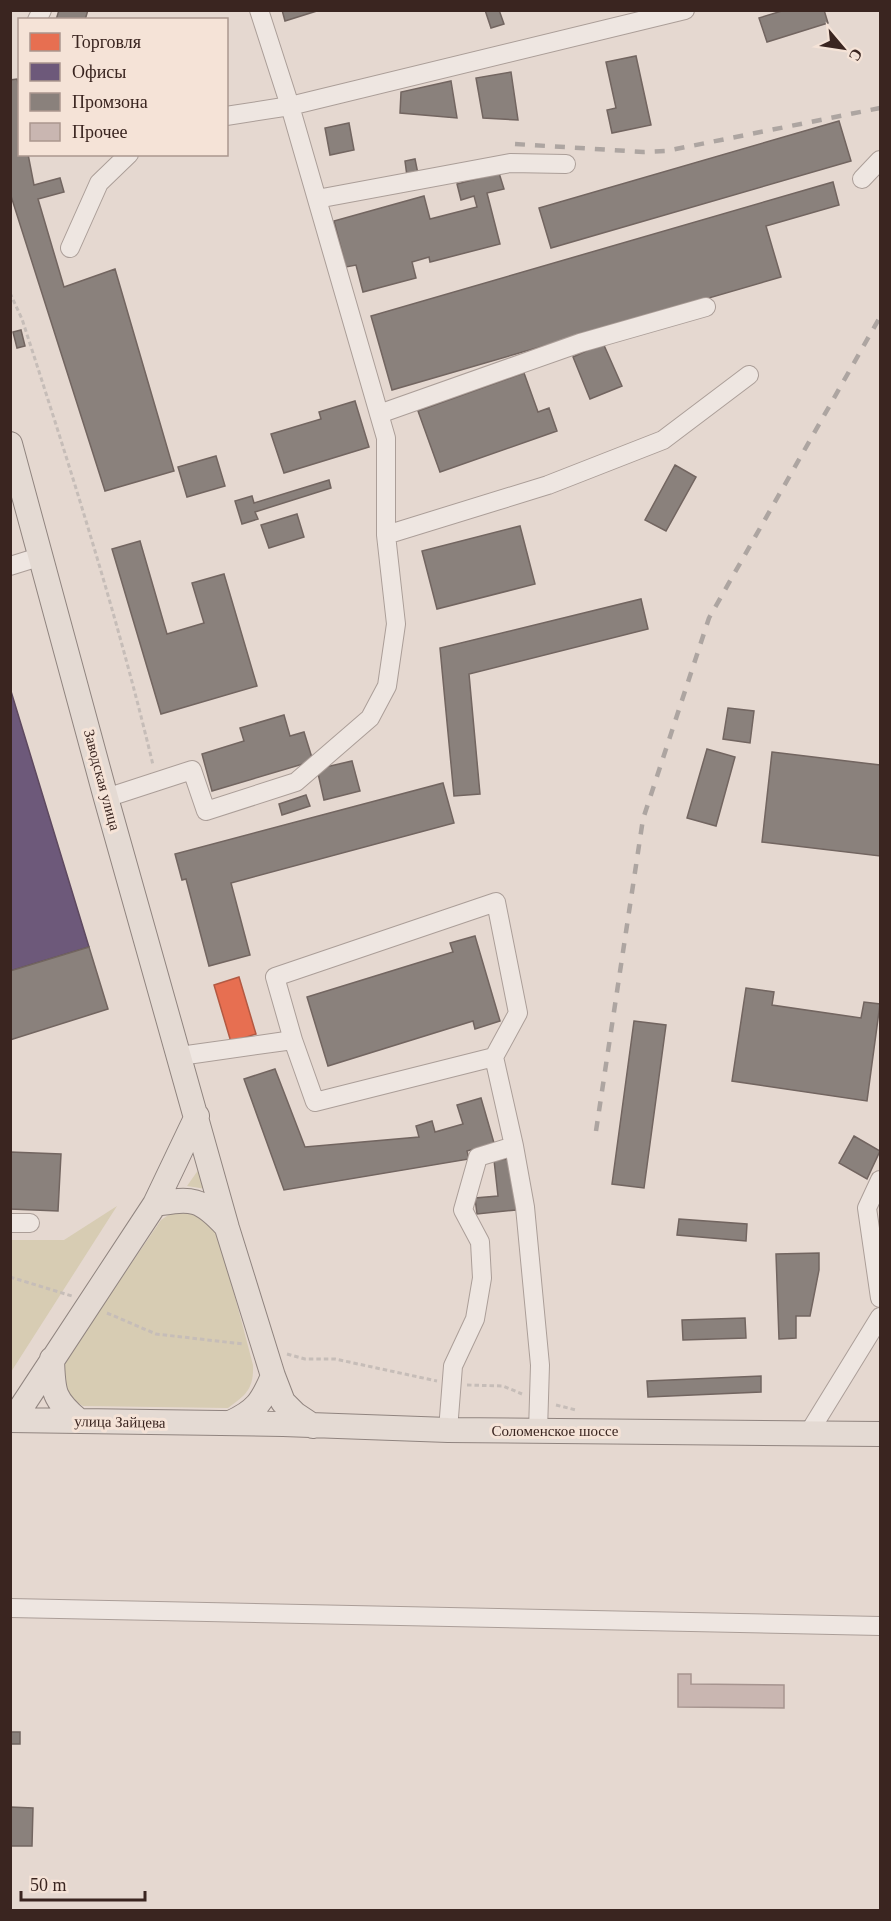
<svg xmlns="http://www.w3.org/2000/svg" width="891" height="1921" font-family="Georgia,serif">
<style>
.green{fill:#d7ccb3}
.shops{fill:#e76f51;stroke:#b35942;stroke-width:1.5}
.offices{fill:#6d597a;stroke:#5e495f;stroke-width:1.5}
.industry{fill:#8a817c;stroke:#726560;stroke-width:1.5}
.building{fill:#c9b6b1;stroke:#a6948f;stroke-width:1.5}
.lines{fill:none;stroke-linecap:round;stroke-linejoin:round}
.minor-casing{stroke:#ab9e98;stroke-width:20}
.major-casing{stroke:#90847f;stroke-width:26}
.path{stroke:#c6bdb8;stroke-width:3;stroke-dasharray:4.5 3;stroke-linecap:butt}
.minor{stroke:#eee6e1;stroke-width:18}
.major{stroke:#e4dad3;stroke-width:24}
.rail{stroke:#ada5a1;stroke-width:4.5;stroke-dasharray:10 10;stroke-linecap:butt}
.labels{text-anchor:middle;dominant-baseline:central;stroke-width:6;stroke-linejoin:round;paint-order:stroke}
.street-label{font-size:15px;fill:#3a2520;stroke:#f5e3d7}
</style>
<rect width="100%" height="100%" fill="#e5d8d0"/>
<path class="green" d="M199 1169 206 1189 187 1186Z
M117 1206 11 1372V1240H64Z
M185 1211 203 1218 218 1232 253 1365C254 1389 246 1395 228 1408L83 1406C65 1395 60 1381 64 1362L161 1220 173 1212Z"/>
<path class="shops" d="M239 977 256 1034 231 1042 214 985Z"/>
<path class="offices" d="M10 688 89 947 10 971Z"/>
<path class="industry" d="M59 10H88L85 20H56Z
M282 10H320L285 21Z
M485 10H499L504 24 491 28Z
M785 10H824L828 23 767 42 759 18Z
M636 56 651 125 612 133 607 110 616 108 606 62Z
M511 72 518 120 483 118 476 78Z
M17 79 20 89V154H28L34 185 60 178 64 192 38 199 64 287 115 269 174 471 105 491 10 193V80Z
M451 81 457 118 400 113 401 92Z
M839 121 851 161 551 248 539 208Z
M349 123 354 150 330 155 325 128Z
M415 159 418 174 407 176 405 161Z
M499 173 504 189 487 193 500 244 430 262 429 257 412 262 416 278 363 292 356 265 346 267 334 221 424 196 430 219 477 207 474 196 461 200 457 184Z
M833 182 839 205 766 226 781 277 392 390 371 316Z
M21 330 25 346 17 348 13 332Z
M603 343 622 386 590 399 573 357Z
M524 373 538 412 549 408 557 431 440 472 418 411Z
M355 401 369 447 284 473 271 434 321 419 319 412Z
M216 456 225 486 187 497 178 467Z
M675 465 696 477 666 531 645 520Z
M329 480 331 488 255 512 258 519 242 524 235 501 252 496 254 503Z
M297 514 304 537 269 548 261 525Z
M520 526 535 584 437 609 422 551Z
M140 541 167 634 204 623 192 583 224 574 257 686 161 714 112 549Z
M641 599 648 629 469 674 480 794 454 796 440 648Z
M728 708 754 711 750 743 723 739Z
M284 715 290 736 304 732 313 761 212 791 202 754 244 741 240 728Z
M707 749 735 757 716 826 687 818Z
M772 752 880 765V856L762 842Z
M352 761 360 791 324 800 317 769Z
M443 783 454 823 231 883 250 955 209 966 186 879 182 880 175 854Z
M306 795 310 806 282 815 279 804Z
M475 936 500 1021 475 1029 473 1021 328 1066 307 997 453 952 450 943Z
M89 947 108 1009 10 1040V971Z
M746 988 774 992 772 1005 861 1018 864 1002 880 1004 867 1101 732 1081Z
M634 1021 666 1025 644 1188 612 1184Z
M275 1069 305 1147 419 1137 416 1126 432 1121 435 1132 463 1124 457 1105 481 1098 494 1143 467 1151 469 1159 284 1190 244 1079Z
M854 1136 880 1151 867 1179 839 1163Z
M10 1152 61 1154 58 1211 10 1209Z
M511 1159 516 1210 477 1214 475 1198 498 1196 494 1160Z
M679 1219 747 1224 746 1241 677 1235Z
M819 1253V1270L810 1316H796V1338L779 1339 776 1254Z
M745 1318 746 1338 683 1340 682 1320Z
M761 1376V1392L648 1397 647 1381Z
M10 1732H20V1744H10Z
M10 1807 33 1808 32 1846H10Z"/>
<path class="building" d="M678 1674H691V1684L784 1685V1708L678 1707Z"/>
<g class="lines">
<g class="minor-casing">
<path id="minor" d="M37 20 42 10
M226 116 290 106 685 10
M862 179 880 160
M317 199 510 163 566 164
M70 248 99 183 129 154
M379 414 580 343 706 307
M386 535 548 485 663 440 749 375
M10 566 42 556
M106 798 192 770 206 811 296 782 370 718 387 686 396 624 386 535V438L290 106 259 10
M180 1056 293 1040 275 977 496 902 518 1013 494 1057 315 1102 293 1040
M514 1146 525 1207 540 1365 538 1431
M880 1180 867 1208 880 1298
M10 1223H30
M448 1430 453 1366 475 1319 482 1278 480 1242 463 1210 478 1157 514 1146 494 1057
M808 1434 880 1317
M10 1608 880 1626"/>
</g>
<g class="major-casing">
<path id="major" d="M10 444 106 798 227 1228 273 1376 283 1402 295 1414 313 1426
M155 1204C193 1198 200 1198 226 1226
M52 1359C53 1392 53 1399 79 1421
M10 1420 283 1424 448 1430 880 1434
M13 1420 155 1204 197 1116
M230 1423C256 1411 262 1402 273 1376"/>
</g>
<path class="path" d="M10 293 22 319C70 467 117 614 153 765
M10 1277 72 1296
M107 1313 156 1334 243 1344
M287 1354 305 1359H335L437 1381
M467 1385 503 1386 522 1394
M556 1405 576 1410"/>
<use href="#minor" class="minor"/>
<use href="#major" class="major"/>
<path class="rail" d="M515 144 643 152 666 151 880 108
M596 1131 643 819 709 618 880 317"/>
</g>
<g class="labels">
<g class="street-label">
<text transform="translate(102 780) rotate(75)">Заводская улица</text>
<text transform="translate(120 1422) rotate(1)">улица Зайцева</text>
<text x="555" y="1431">Соломенское шоссе</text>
</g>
</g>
<rect width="891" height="1921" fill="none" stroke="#3a2520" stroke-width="24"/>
<rect x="18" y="18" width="210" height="138" fill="#f5e3d7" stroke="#aa978e" stroke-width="1.5"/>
<rect x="30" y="33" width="30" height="18" fill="#e76f51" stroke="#aa978e" stroke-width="1.5"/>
<text x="72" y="48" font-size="18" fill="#3a2520">Торговля</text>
<rect x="30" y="63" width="30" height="18" fill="#6d597a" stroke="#aa978e" stroke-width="1.5"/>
<text x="72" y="78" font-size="18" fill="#3a2520">Офисы</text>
<rect x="30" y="93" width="30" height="18" fill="#8a817c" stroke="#aa978e" stroke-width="1.5"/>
<text x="72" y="108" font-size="18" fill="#3a2520">Промзона</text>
<rect x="30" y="123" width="30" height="18" fill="#c9b6b1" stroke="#aa978e" stroke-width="1.5"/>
<text x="72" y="138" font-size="18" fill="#3a2520">Прочее</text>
<g transform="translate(843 48) rotate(119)" stroke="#f5e3d7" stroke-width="4.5" paint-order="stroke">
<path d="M0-4.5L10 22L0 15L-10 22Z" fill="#3a2520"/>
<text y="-9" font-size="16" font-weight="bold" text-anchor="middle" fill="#3a2520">С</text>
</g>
<path d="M21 1891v9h124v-9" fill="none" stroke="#3a2520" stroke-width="3"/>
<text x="30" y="1891" font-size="18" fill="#3a2520" stroke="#f5e3d7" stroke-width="4.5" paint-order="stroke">50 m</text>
</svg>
